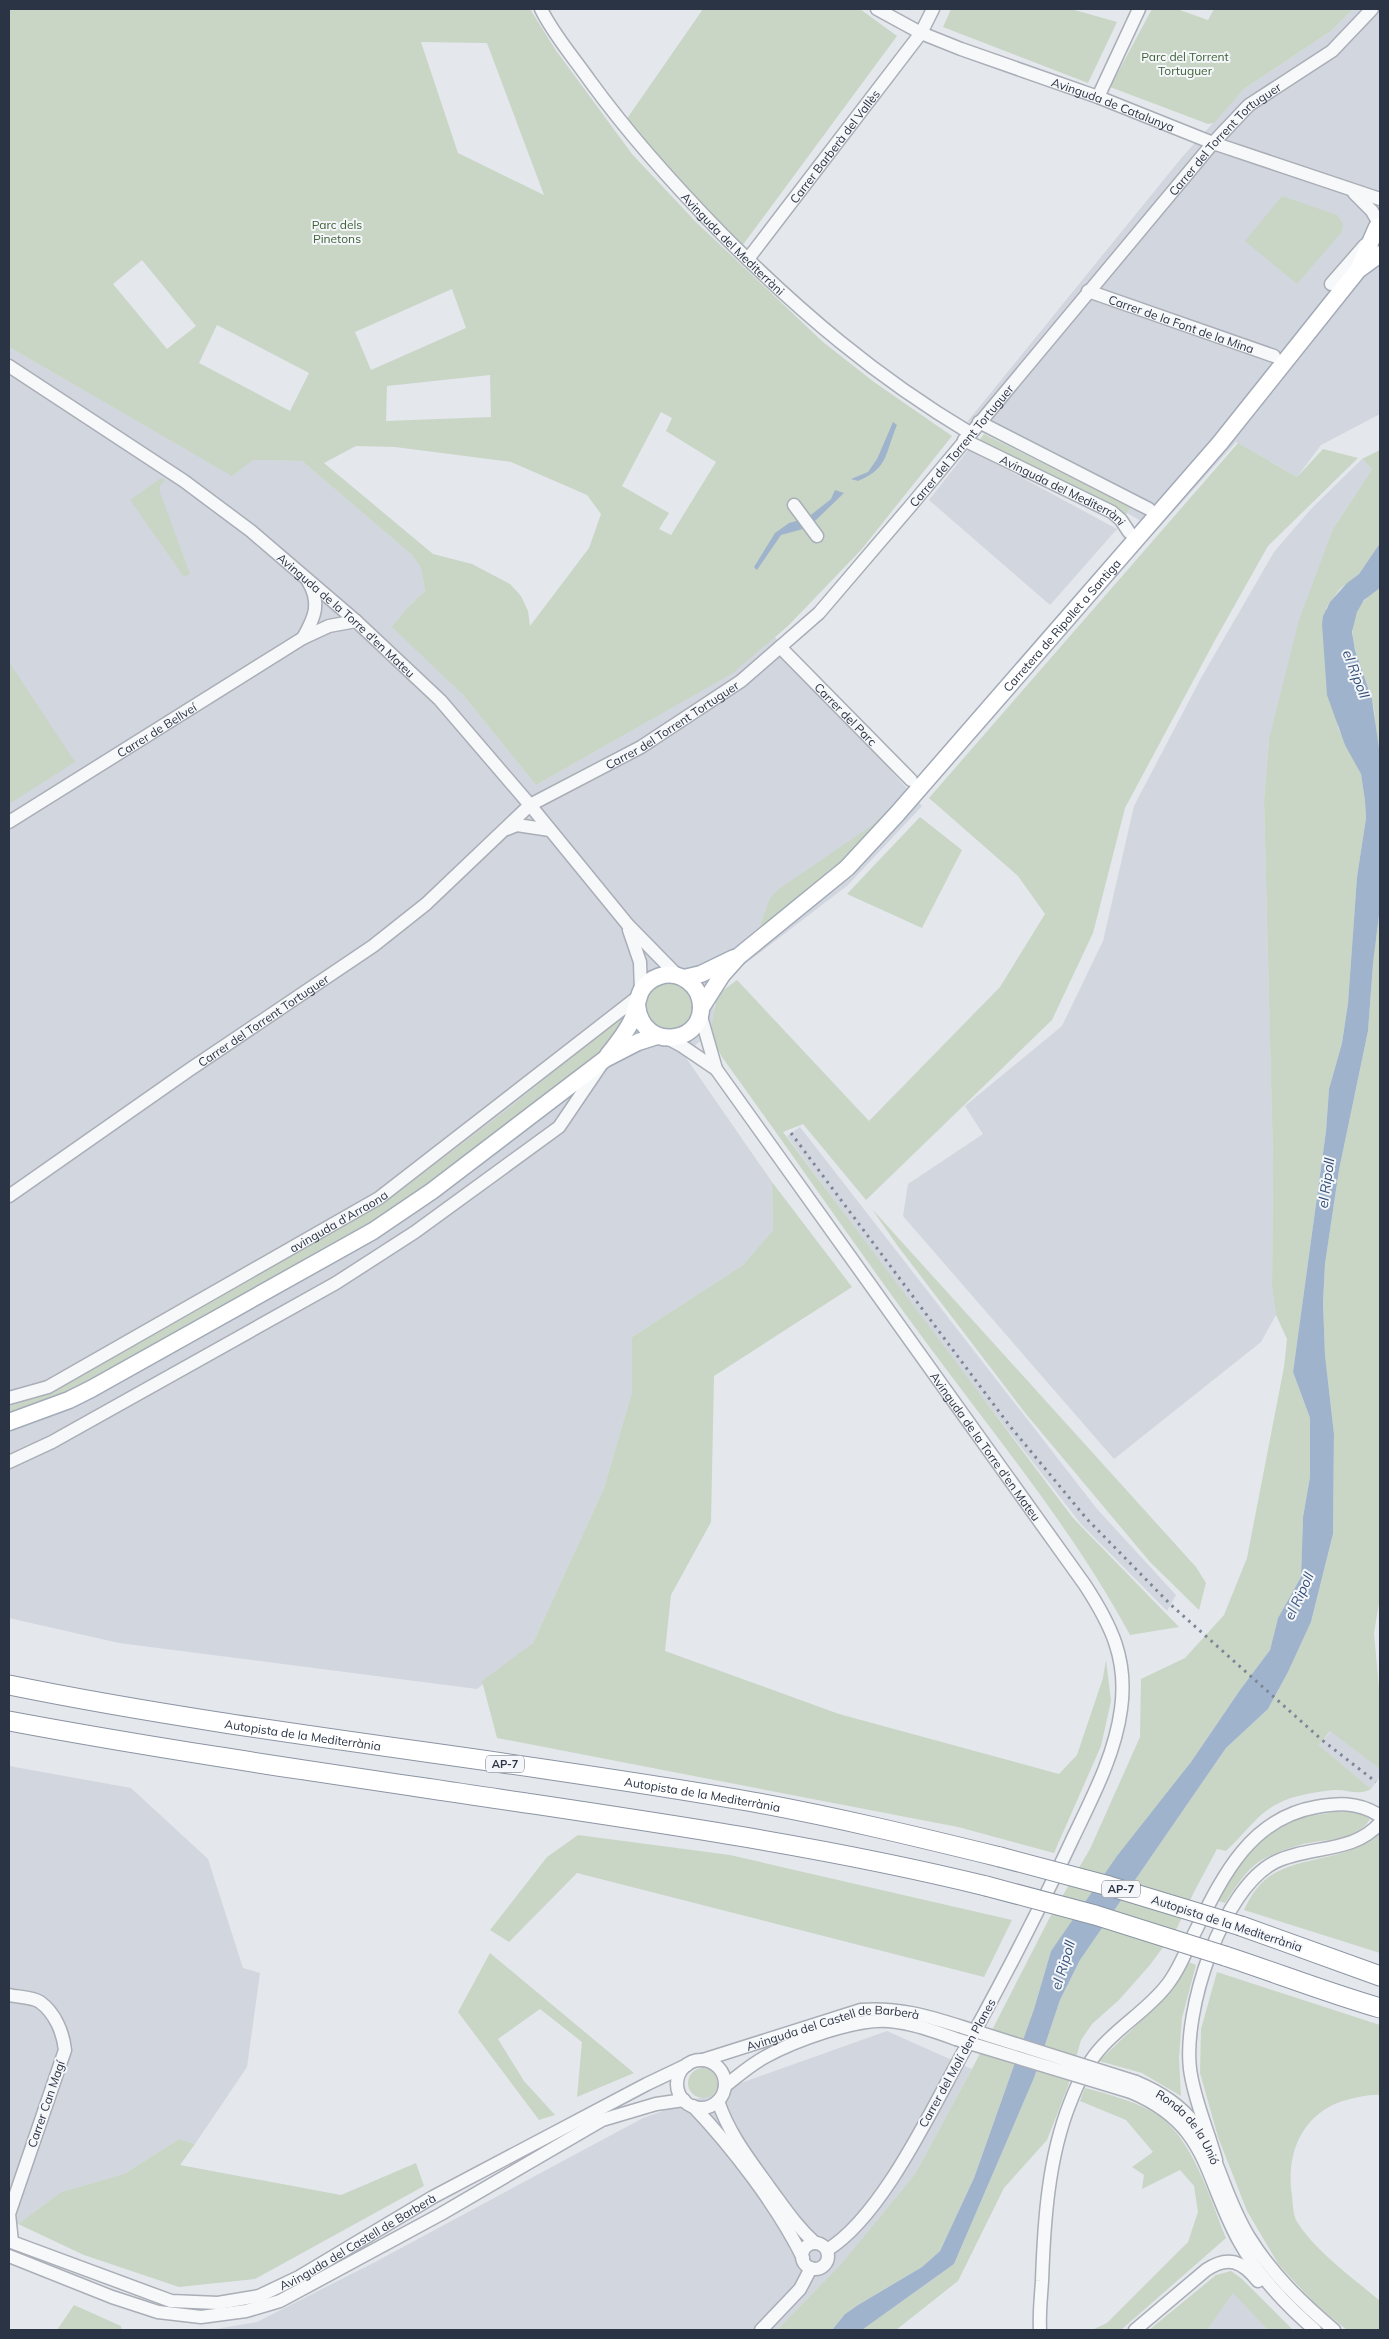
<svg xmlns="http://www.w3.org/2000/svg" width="1389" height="2339" font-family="Mulish,sans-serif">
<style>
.built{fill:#d2d6de}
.green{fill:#c9d6c5;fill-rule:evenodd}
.water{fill:#9fb4cc}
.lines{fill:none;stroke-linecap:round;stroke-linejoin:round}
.minor-casing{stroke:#a9aeb7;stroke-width:15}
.major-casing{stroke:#a3abb8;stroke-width:19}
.highway-casing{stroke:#8b94a3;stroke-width:21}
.minor{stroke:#f7f8fa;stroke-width:12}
.major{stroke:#fff;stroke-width:16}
.highway{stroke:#fff;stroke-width:19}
.rail{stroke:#7d8696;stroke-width:3;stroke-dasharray:2.5 5;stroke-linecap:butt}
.minor-bridge-casing{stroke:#a9aeb7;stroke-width:15;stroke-linecap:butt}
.highway-bridge-casing{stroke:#8b94a3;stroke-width:21;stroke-linecap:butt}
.minor-bridge{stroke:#f7f8fa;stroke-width:12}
.highway-bridge{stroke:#fff;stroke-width:19}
.labels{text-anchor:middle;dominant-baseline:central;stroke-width:4;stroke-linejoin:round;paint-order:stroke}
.shield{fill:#f4f6f9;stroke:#676e7b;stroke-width:1}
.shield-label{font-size:11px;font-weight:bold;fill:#2b3445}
.park-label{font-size:12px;fill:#3f6138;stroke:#f4f6f9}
.street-label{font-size:12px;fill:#2b3445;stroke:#f4f6f9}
.water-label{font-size:14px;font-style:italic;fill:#34527a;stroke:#f4f6f9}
</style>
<rect width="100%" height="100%" fill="#e4e7ec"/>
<path class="built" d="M1353 9H1380V414L1321 445 1297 477 1236 442 1157 530 967 422 1183 156 1244 89 1331 31Z
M9 347 193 453 253 460 302 461 412 555 421 568 425 591 408 607 393 627 463 695 536 785 732 673 775 637 922 806 848 885 732 974 714 999 715 1028 684 1055 772 1182 773 1230 743 1265 632 1337V1392L604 1488 533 1643 477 1689 119 1643 9 1618Z
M969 449 1117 529 1050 605 929 500Z
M1362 459 1372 469 1333 529 1269 739 1264 801 1273 1161 1272 1287 1276 1315 1261 1342 1114 1459 903 1216 908 1184 983 1134 965 1106 1062 1026 1103 941 1134 806 1201 678 1274 552 1311 509Z
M800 1127 1097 1509 1176 1595 1167 1611 1081 1524 929 1329 787 1136Z
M1331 1731 1380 1769V1777L1371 1789 1319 1745Z
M9 1766 131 1788 208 1859 243 1968 260 1973 247 2067 195 2144 179 2139 124 2174 61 2192 18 2224 9 2219Z
M887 2031 972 2069 915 2174 841 2264 777 2330H210L257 2322 377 2261 643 2118Z
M1223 2282 1270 2330H1176Z"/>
<path class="green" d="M9 9H530L555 49 632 154 696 222 823 342 874 382 952 436 861 550 788 626 733 673 536 785 463 695 392 627 408 607 425 591 421 568 412 555 302 461 253 460 232 476 9 347ZM421 42 487 43 544 195 458 153ZM142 260 196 326 167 349 113 284ZM452 289 466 328 371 370 355 332ZM217 325 309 373 290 411 199 363ZM490 375 491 417 386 421 387 386ZM661 412 672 418 666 431 716 462 671 535 659 529 669 513 622 486ZM356 446 395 447 511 462 587 495 601 514 589 548 530 626 528 611 521 596 510 584 472 564 433 554 324 463Z
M703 9H860L897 36 742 246 666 169 626 120Z
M951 9H1071L1117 22 1088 83 943 27Z
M1152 9H1177L1208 20 1214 9H1353L1331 31 1244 89 1214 123 1208 124 1110 87Z
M1282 196 1337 215 1343 224 1341 233 1297 284 1245 241Z
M1334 284 1337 285 1199 459 904 798 839 865 758 932 770 898 779 889 874 824 913 784C1055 620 1203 459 1334 284Z
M984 434 1130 507 1126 515 979 441Z
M1238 443 1297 477 1323 449 1358 458 1268 546 1214 642 1125 808 1093 933 1052 1020 866 1200 803 1124 783 1132 1073 1518 1179 1627 1130 1635C1075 1533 1000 1442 931 1349 860 1253 792 1154 722 1057L710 1035 717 995 737 980 869 1121 1000 987 1045 914 1018 876 929 798Z
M1380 450V543L1359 574 1340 589 1326 608 1338 728 1361 774 1365 801 1366 818 1357 877 1348 1003 1342 1043 1329 1089 1326 1131 1293 1372 1310 1418V1477L1303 1517 1301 1577 1278 1618 1270 1650 1240 1690 1191 1762 1051 1951 1034 2009 974 2178 940 2251 922 2267 858 2305 845 2314 832 2330H777L841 2264 915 2174 972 2069 1049 1919 1090 1849 1140 1737 1141 1679 1185 1658 1224 1615 1247 1558 1284 1367 1287 1339 1276 1315 1272 1287 1273 1161 1264 801 1269 739 1299 620 1333 529 1372 469 1362 459Z
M161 478 165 480 160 486V492L190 574 184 577 130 500Z
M1380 588V756C1374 738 1377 717 1372 699 1364 669 1337 627 1365 600 1369 595 1375 592 1380 588Z
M9 662 75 762 9 804Z
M920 817 962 850 922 928 847 894Z
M1380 907V1597L1374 1633 1380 1699V1769L1330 1731 1319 1745 1371 1789C1359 1796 1347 1789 1334 1790 1316 1792 1293 1795 1277 1804 1257 1814 1243 1836 1226 1851L1217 1849 1194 1892 1177 1928 1150 1965 1119 2000 1092 2024 1081 2040 1068 2086 1047 2140 1004 2188 958 2281 896 2330H862L954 2264 1034 2078 1060 2000 1080 1960 1226 1748 1268 1709 1288 1672 1311 1622 1333 1534 1334 1434 1325 1355 1323 1303 1325 1264 1339 1170 1368 1031 1373 964Z
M670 978 698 996 689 1027 664 1031C636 1010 638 992 670 978Z
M630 1009 610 1046 394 1211 61 1397 9 1414V1407L44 1395 383 1204 512 1106Z
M772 1182 852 1287 714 1376 711 1522 671 1595 665 1651 839 1714 1059 1774 1077 1755 1103 1678 1106 1660 1111 1701 1101 1746 1054 1853 958 1827 497 1738 482 1681 533 1643 604 1488 632 1392V1337L743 1265 773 1230Z
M872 1209 1196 1567 1206 1583 1199 1610 1150 1562 1026 1414 897 1245Z
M1335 1812H1357L1370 1819C1357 1841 1325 1839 1303 1844 1289 1848 1273 1853 1260 1861 1245 1871 1235 1888 1225 1903L1215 1900C1235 1872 1254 1840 1286 1823 1300 1816 1319 1815 1335 1812Z
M1380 1833V1953L1244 1910C1249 1899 1256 1887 1266 1879 1295 1855 1349 1862 1380 1833Z
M578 1835 730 1855 1012 1920 984 1977 577 1873 509 1942 490 1930 547 1857Z
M490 1953 634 2073 577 2097 582 2042 540 2009 498 2039 524 2081 555 2115 539 2120 458 2012Z
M1186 1961 1196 1965 1182 2018 1179 2058 1181 2096 1142 2073 1099 2061 1168 1995Z
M1217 1972 1380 2025V2095C1370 2094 1360 2097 1350 2099 1304 2110 1285 2151 1292 2196 1293 2204 1293 2215 1297 2222 1317 2253 1352 2277 1380 2301V2330H1347L1317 2306 1279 2265 1247 2211 1218 2137 1200 2073 1201 2029Z
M688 2083a15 15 0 1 1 30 0a15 15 0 1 1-30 0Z
M1085 2088C1108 2094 1130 2100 1151 2111 1192 2133 1209 2197 1226 2238L1121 2330H1092L1107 2323 1188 2242 1198 2212 1194 2186 1180 2170 1142 2189 1144 2175 1132 2167 1153 2152 1126 2120 1080 2101Z
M179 2139 195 2144 180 2165 341 2195 416 2163 424 2186 255 2279 179 2287 84 2255 18 2224 61 2192 124 2174Z
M1231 2271 1242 2279 1293 2330H1268L1233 2293 1207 2330H1149L1216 2275Z
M74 2305 121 2326 122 2330H57Z"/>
<path class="water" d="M893 422 897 425C885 453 889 468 858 481L851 479 868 472 877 459Z
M835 490 844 493 816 520 803 529 781 535 757 570 754 567 775 533 789 523 807 518 831 499Z
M1380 543V588L1364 600 1357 612 1352 632 1355 650 1372 699 1380 756V907L1373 964 1368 1031 1339 1170 1325 1264 1323 1303 1325 1355 1334 1434 1333 1534 1311 1622 1288 1672 1268 1709 1226 1748 1080 1960 1060 2000 1034 2078 954 2264 862 2330H832L845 2314 858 2305 922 2267 940 2251 974 2178 1034 2009 1051 1951 1117 1856 1191 1762 1240 1690 1270 1650 1278 1618 1301 1577 1303 1517 1310 1477V1418L1293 1372 1326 1131 1329 1089 1342 1043 1348 1003 1357 877 1366 818 1365 801 1361 774 1345 745 1327 695 1322 624 1323 616 1330 602 1347 583 1359 574Z"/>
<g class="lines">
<g class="minor-casing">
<g id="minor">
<path id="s1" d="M541 9C553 34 574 58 590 81 630 136 675 186 723 235 800 312 876 377 970 433"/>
<path id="s2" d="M877 9 921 33 961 49 1098 97 1213 143 1380 199"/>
<path d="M1098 97 1139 9"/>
<path d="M1354 193 1372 211 1377 220"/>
<path id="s3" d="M748 259 921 33 933 9"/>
<path d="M1331 284 1365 245"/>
<path id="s4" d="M1088 291 1274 356"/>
<path id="s5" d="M9 366 184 481 251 531 356 621 440 700 530 805 628 925 677 975"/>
<path d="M979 422 1149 509"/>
<path id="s6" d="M964 440 1112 512 1121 520 1129 532"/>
<path d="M794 505 817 536"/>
<path d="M303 638C315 617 321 603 308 581"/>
<path id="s7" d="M780 647 911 780"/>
<path id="s8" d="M9 822 303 638 329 626 356 621"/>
<path d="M507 829 517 825 550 830"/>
<path d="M629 930 640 962 641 991"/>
<path id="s9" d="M700 1013 716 1069 1085 1585C1111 1625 1128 1659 1121 1709 1115 1755 1092 1798 1072 1840 1039 1911 1003 1980 965 2049 933 2106 883 2216 827 2250"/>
<path d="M667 1038 682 1046 716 1069"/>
<path id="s10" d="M9 1196 189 1070 373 946 426 904 530 805 641 747 741 681 819 613 913 503 1213 143 1249 105 1332 51 1372 9"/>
<path id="s11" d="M9 1398 48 1387 379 1198 639 996"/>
<path d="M9 1462 52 1442 336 1283 415 1232 559 1127 601 1065"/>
<path d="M9 1995C17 1997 33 1997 40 2002 55 2013 63 2032 65 2050L9 2214 12 2242"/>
<path id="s12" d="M703 2060 861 2010C897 2007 928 2016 962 2027"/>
<circle cx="701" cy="2084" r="24"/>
<path id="s13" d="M1136 2082C1221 2117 1209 2171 1249 2237 1272 2274 1301 2302 1334 2330"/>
<path d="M725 2086C738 2076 750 2065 765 2057 794 2041 856 2018 889 2021 912 2023 934 2031 956 2039"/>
<path d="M1131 2092C1209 2125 1203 2175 1239 2241 1258 2276 1285 2304 1315 2330"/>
<path d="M718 2101C729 2134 749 2159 769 2187 784 2207 796 2226 815 2243"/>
<path d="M693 2106C732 2147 778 2207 803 2258"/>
<path d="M1216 2160C1208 2130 1194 2100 1190 2069 1183 2011 1221 1890 1275 1862 1309 1845 1353 1854 1380 1823"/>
<path id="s14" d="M9 2241 171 2301 218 2303 259 2296 299 2277 433 2197 647 2084 687 2065"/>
<circle cx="815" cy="2256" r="13"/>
<path d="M9 2256 112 2297 158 2312 201 2317 246 2311 280 2301 441 2214 602 2120 656 2104 684 2100"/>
<path d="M761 2330 800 2289 811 2268"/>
<path d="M1040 2330C1039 2314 1041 2297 1042 2281 1044 2223 1048 2158 1070 2103 1077 2085 1086 2065 1099 2050 1119 2026 1148 2010 1167 1985 1178 1971 1185 1954 1192 1938 1220 1882 1247 1819 1316 1807 1338 1803 1357 1802 1377 1814"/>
<path d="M1135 2330 1206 2270C1228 2255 1242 2261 1258 2281"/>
</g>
</g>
<g class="major-casing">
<g id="major">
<path d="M1359 268 1377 227"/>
<path d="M684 978 701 974 734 958"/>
<path id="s15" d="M701 1008 722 975 739 956 847 868 897 814 1220 443 1358 270 1380 254"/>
<path d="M608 1055C617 1044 626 1033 632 1020 636 1011 637 1000 641 991 649 977 667 971 681 977 691 981 698 990 700 999 710 1043 642 1055 637 1005"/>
<path d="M9 1422 69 1400 91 1389 373 1231 432 1191 605 1059 638 1042 657 1036"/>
</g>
</g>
<g class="highway-casing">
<g id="highway">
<path id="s16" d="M9 1685C255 1735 506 1758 753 1802 836 1817 918 1837 1000 1857"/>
<path d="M9 1721C180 1753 353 1777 526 1803 680 1826 835 1849 986 1886"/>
<path d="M1241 1926 1380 1976"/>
<path d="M1225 1956C1277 1973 1328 1993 1380 2008"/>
</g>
</g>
<use href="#minor" class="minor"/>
<use href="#major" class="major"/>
<use href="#highway" class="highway"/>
<path class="rail" d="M791 1133 1009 1425 1086 1518 1170 1604 1322 1740 1376 1782"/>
<g class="minor-bridge-casing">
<path id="minor-bridge" d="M962 2027 1136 2082
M956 2039 1131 2092"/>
</g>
<g class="highway-bridge-casing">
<path id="highway-bridge" d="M1000 1857 1109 1886 1241 1926
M986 1886 1095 1915 1225 1956"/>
</g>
<use href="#minor-bridge" class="minor-bridge"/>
<use href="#highway-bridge" class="highway-bridge"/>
</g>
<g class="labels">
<g class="shield">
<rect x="486" y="1755.5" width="38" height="17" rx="4"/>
<rect x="1102" y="1880.5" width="38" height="17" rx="4"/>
</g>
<g class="shield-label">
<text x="505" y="1764">AP-7</text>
<text x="1121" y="1889">AP-7</text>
</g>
<g class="park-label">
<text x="1185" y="56">Parc del Torrent<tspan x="1185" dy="14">Tortuguer</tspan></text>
<text x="337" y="224">Parc dels<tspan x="337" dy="14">Pinetons</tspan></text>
</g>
<g class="street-label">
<text stroke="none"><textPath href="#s2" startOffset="255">Avinguda de Catalunya</textPath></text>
<text stroke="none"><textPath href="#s10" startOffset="1626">Carrer del Torrent Tortuguer</textPath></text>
<text stroke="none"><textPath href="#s3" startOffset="142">Carrer Barberà del Vallès</textPath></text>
<text stroke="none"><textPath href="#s1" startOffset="304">Avinguda del Mediterràni</textPath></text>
<text stroke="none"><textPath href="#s4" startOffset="99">Carrer de la Font de la Mina</textPath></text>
<text stroke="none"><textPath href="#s10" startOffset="1221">Carrer del Torrent Tortuguer</textPath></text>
<text stroke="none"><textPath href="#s6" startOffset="111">Avinguda del Mediterràni</textPath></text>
<text stroke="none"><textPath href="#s5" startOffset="420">Avinguda de la Torre d'en Mateu</textPath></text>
<text stroke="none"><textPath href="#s15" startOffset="528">Carretera de Ripollet a Santiga</textPath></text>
<text stroke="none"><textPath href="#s7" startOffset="94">Carrer del Parc</textPath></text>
<text stroke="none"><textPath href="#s10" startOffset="816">Carrer del Torrent Tortuguer</textPath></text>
<text stroke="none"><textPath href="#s8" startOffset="174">Carrer de Bellveí</textPath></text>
<text stroke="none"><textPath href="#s10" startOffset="309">Carrer del Torrent Tortuguer</textPath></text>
<text stroke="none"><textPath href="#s11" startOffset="375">avinguda d'Arraona</textPath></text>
<text stroke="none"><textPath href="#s9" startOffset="522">Avinguda de la Torre d'en Mateu</textPath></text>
<text stroke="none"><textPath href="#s16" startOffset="298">Autopista de la Mediterrània</textPath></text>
<text stroke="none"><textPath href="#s16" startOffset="702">Autopista de la Mediterrània</textPath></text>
<text transform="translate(1227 1923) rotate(18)">Autopista de la Mediterrània</text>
<text stroke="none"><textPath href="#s12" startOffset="135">Avinguda del Castell de Barberà</textPath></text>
<text transform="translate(957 2063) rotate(-61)">Carrer del Molí den Planes</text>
<text transform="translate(46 2104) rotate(-71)">Carrer Can Magí</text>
<text stroke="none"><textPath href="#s13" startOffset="71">Ronda de la Unió</textPath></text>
<text stroke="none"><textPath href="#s14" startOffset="374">Avinguda del Castell de Barberà</textPath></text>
</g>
<g class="water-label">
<text transform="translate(1356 674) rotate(69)">el Ripoll</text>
<text transform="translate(1326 1183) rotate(-82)">el Ripoll</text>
<text transform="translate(1299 1596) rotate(-65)">el Ripoll</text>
<text transform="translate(1063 1965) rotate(-73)">el Ripoll</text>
</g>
</g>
<rect width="1389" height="2339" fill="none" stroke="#2b3445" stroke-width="20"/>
</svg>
